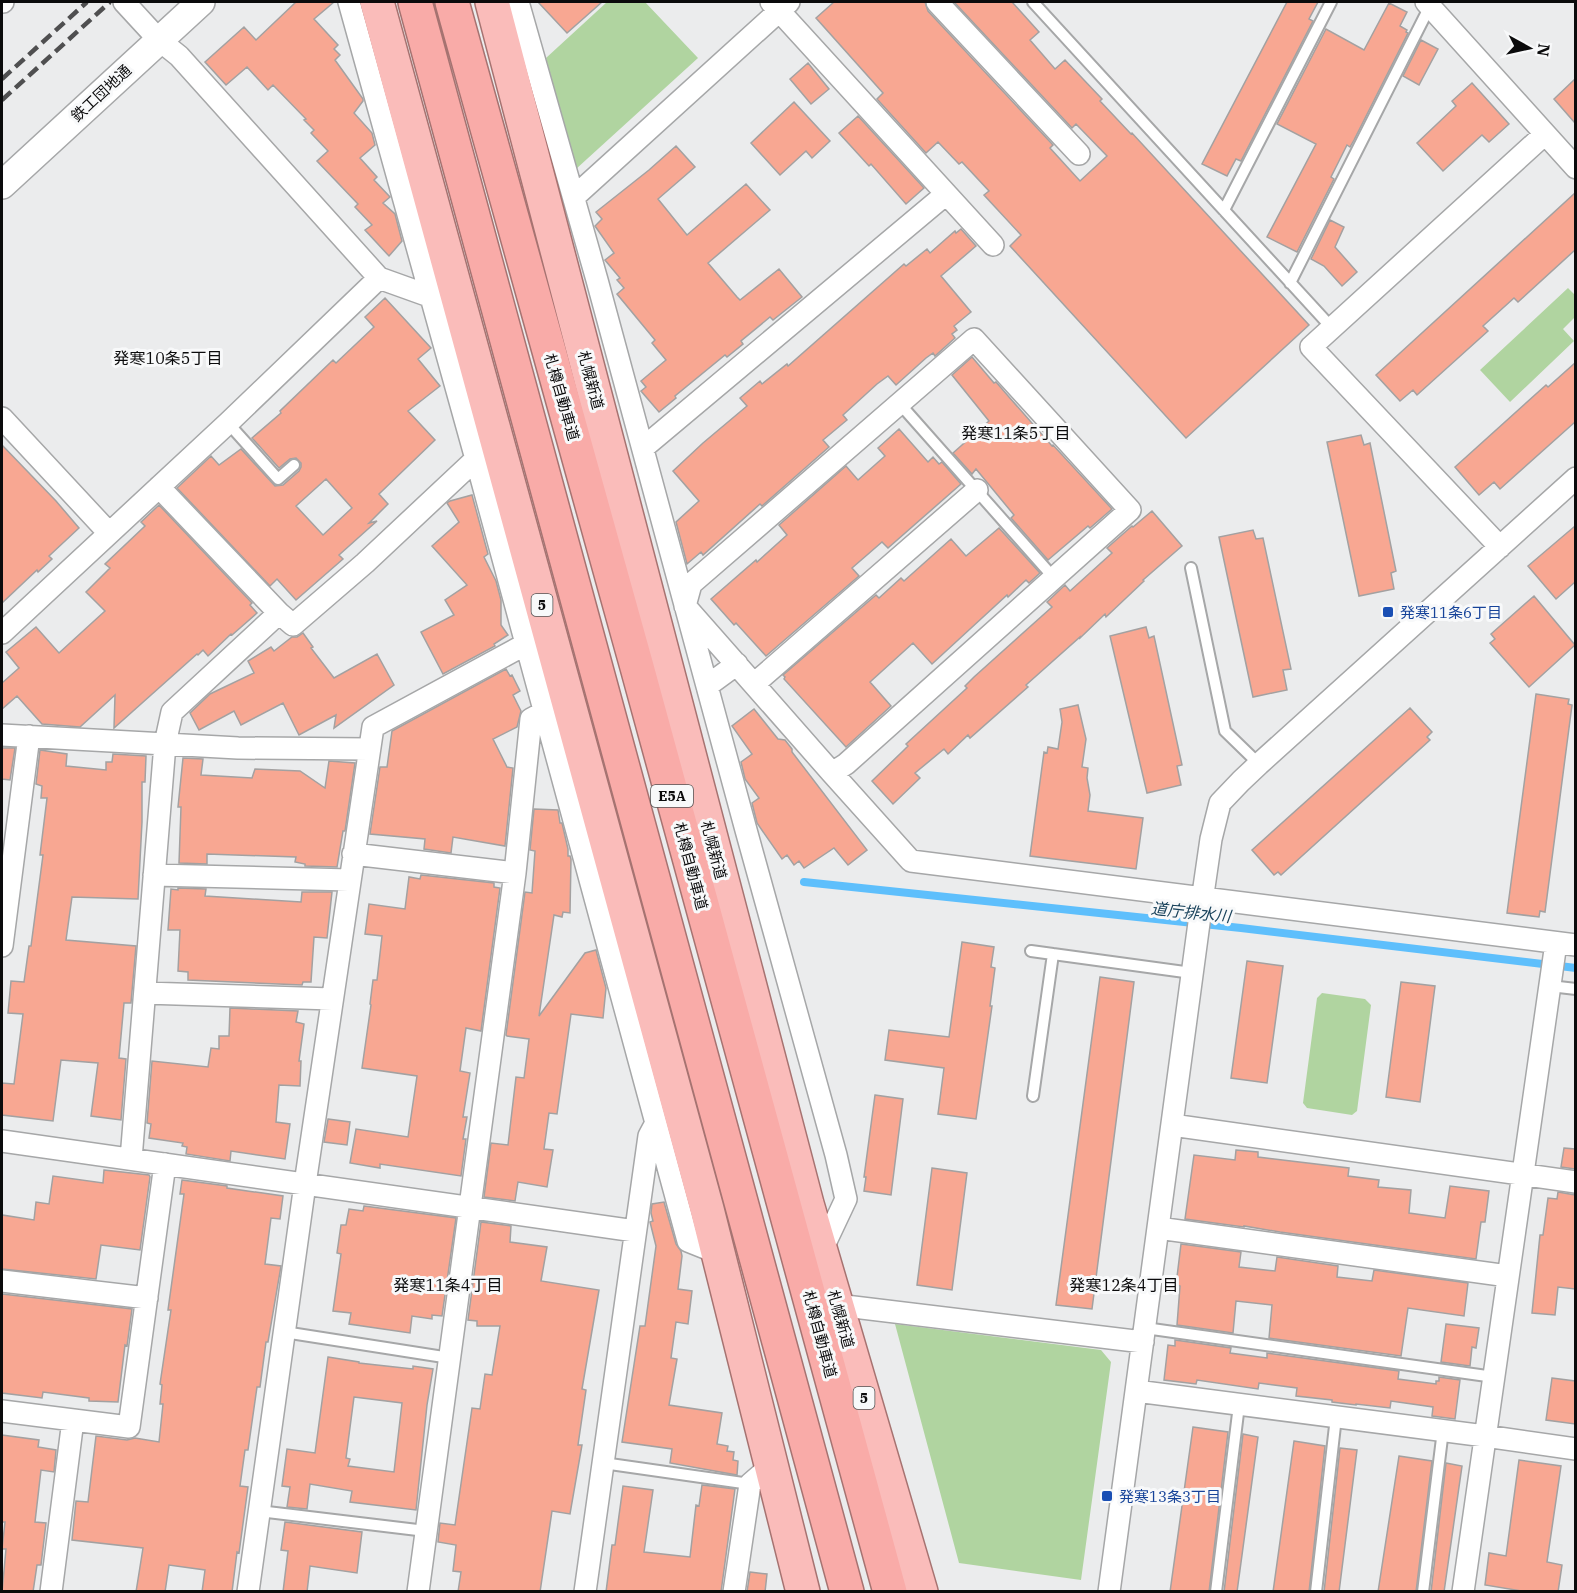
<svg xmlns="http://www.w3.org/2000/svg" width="1577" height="1593" font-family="'IBM Plex Serif','Noto Sans JP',serif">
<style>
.green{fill:#b0d4a0}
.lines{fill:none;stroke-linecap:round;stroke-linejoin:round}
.stream{stroke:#5ebffc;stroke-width:8}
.building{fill:#f8a792;stroke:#a3a1a1;stroke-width:1.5;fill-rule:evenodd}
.service-casing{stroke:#a6a7a8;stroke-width:14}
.minor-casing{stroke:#a6a7a8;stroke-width:24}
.tertiary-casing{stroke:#a6a7a8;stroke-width:30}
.trunk-casing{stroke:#a67371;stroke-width:36}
.motorway-casing{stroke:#a67371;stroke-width:36}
.service{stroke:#fff;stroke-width:10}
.minor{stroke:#fff;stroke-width:21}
.tertiary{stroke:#fff;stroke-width:27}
.trunk{stroke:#fabcba;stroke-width:33}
.motorway{stroke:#f9aba8;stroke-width:33}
.rail{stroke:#4f4f50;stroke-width:4.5;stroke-dasharray:12 6;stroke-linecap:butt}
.transit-dot{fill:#1a4fb4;stroke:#f8f9fa;stroke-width:2}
.labels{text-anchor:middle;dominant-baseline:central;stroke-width:6;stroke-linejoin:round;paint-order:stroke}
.shield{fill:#f8f9fa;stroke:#525253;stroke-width:1.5}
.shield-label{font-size:14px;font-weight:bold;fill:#0b0b0c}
.street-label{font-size:15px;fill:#0b0b0c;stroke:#f8f9fa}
.transit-label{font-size:15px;fill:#164399;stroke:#f8f9fa;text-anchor:start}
.neighbourhood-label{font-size:16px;fill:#0b0b0c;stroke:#f8f9fa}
.water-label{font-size:16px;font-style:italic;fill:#1a435c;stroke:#f8f9fa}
</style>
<rect width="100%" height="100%" fill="#ebeced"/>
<path class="green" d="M607 2H645L698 58 576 169 546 58Z
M1568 288 1575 295V317L1563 329 1574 341 1510 402 1480 370Z
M1322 993 1365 999 1371 1005 1357 1111 1352 1115 1307 1108 1303 1103 1317 998Z
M895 1324 1101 1350 1111 1362 1081 1580 959 1563Z"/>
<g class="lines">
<path class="stream" d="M804 882 1241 928 1576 968"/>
</g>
<path class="building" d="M296 2H334L314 19 338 45 334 49 340 55 335 60 363 99V101L354 113 372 133 375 145 360 158 377 177 374 180 390 197 383 203 395 214 402 241 389 256 365 230 372 225 355 207 358 204 317 161 328 151 311 133 314 130 304 120 306 119 273 85 268 90 247 67 226 85 205 62 244 27 256 40Z
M538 2H602L567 33Z
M834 2H925L928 11 1053 145 1050 148 1080 181 1107 156 1076 124 1072 128 954 2H1012L1039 32 1030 40 1055 69 1065 60 1102 99 1100 101 1131 134 1132 133 1309 325 1186 438 1010 246 1021 235 984 195 989 191 962 162 959 164 938 142 926 153 877 99 883 93 816 18Z
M1287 2H1318L1309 19 1313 21 1241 161 1236 159 1227 176 1202 164Z
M1389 3 1407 12 1400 26 1407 30 1406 32 1408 33 1354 140 1350 147 1347 145 1331 177 1334 179 1297 252 1267 237 1316 144 1277 124 1326 29 1364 50Z
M1421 40 1438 49 1419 85 1403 76Z
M808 63 829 89 811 104 790 79Z
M1575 79V123L1554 99Z
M1472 83 1509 124 1489 142 1482 135 1443 171 1417 143 1456 106 1452 101Z
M794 102 830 141 812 158 806 151 780 175 751 143Z
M858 116 924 188 906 204 871 164 869 166 839 133Z
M676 146 695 167 658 199 687 235 746 184 770 210 708 263 737 297 740 300 779 269 802 297 773 320 770 317 741 341 743 344 727 357 725 355 675 396 676 398 659 412 641 391 646 387 641 381 666 360 652 343 655 340 617 294 624 288 617 280 620 278 605 260 614 253 595 226 602 219 596 212 649 170Z
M1575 193V250L1518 302 1514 298 1483 326 1488 331 1417 395 1413 390 1400 401 1376 375Z
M1330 220 1344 227 1335 247 1357 272 1342 286 1324 266 1311 259Z
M961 229 976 246 941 276 971 312 954 326 957 330 952 334 955 338 935 356 933 353 926 358 896 385 888 376 877 384 843 415 847 420 823 440 829 447 762 506 760 504 703 555 701 552 687 564 676 522 699 501 673 471 703 443 747 406 740 398 760 381 762 384 787 364 788 366 904 264 906 266 927 249 930 253 955 231 956 233Z
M385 298 431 348 418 359 440 386 408 411 435 440 379 494 388 504 369 523 377 521 339 555 343 559 296 600 277 579 270 586 177 488 211 456 219 465 241 449 275 486 283 485 299 471 301 467V463L296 458 290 459 279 468 252 438 281 413 280 411 333 360 336 363 374 327 365 317ZM326 479 352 508 323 535 296 506Z
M972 357 994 383 996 382 1009 397 1052 446 1053 445 1112 509 1090 528 1088 526 1048 560 1011 518 1014 515 976 469 972 474 953 453 989 421 952 375Z
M1575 363V422L1500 489 1494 482 1479 495 1455 467 1546 385 1548 387Z
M899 429 928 462 933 457 939 464 942 462 961 484 888 548 882 542 852 568 859 576 766 656 736 623 734 625 711 599 756 560 757 562 787 535 779 525 846 466 858 480 885 456 878 448Z
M1361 435 1364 445 1370 443 1396 571 1391 573 1394 589 1359 596 1327 442Z
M2 445 56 501 79 528 49 556 52 559 38 572 37 570 2 603Z
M472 495 488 554 484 557 496 581 501 600V625L508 635 494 644 495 646 443 674 421 632 454 615 445 600 467 585 432 546 459 522 447 503 450 501Z
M159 505 252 603 250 605 257 613 232 635 231 634 208 656 203 650 198 655 197 654 114 728 115 695 80 727 42 724 17 696 2 709V683L19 668 6 652 36 627 59 653 105 611 86 592 110 568 105 564 145 526 141 522Z
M1152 511 1182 546 1143 580 1144 581 1106 617 1105 614 1080 638V637L1026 685 1028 687 970 738 968 735 948 754 944 749 915 773 920 778 893 804 872 781 903 751 908 746 906 744 967 688 965 686 974 677 1052 607 1047 602 1065 585 1070 591 1112 553 1107 548 1132 526 1133 527Z
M1575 526V582L1556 599 1528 566Z
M999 528 1040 573 1029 583 1026 580 1008 597 1007 595 932 664 913 643 870 682 891 706 846 747 784 679 785 677 783 675 876 595 879 598 901 578 904 581 951 539 966 556Z
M1253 530 1256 539 1263 538 1291 669 1283 670 1287 690 1253 697 1219 537Z
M1534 596 1575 645 1529 687 1490 643 1495 639 1491 634Z
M1146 627 1149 638 1154 636 1182 765 1177 766 1181 785 1147 793 1110 636Z
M303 633 313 647 311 648 334 678 377 654 394 685 334 728 336 715 299 735 283 703 241 725 234 711 199 730 190 713 210 694 254 673 248 661 271 647 274 651 292 637H297Z
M506 669 510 676 512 675 520 691 513 695 521 711 517 727 493 739 507 767 513 768 505 846 453 837 451 853 424 849 425 839 370 834 380 767H387L392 731Z
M1536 694 1569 699 1568 704 1572 705 1545 912 1540 911 1539 917 1507 913Z
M1078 705 1086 739 1082 767 1088 768 1087 778 1090 795 1088 811 1143 818 1136 869 1030 856 1044 752 1047 753 1048 747 1058 749 1062 722 1060 709Z
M1410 708 1432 732 1427 737 1430 740 1281 875 1278 872 1274 875 1252 850Z
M754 709 778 739 785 740 792 749V752L867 850 848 865 834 848 804 868 799 861 794 865 787 855 782 859 757 823 752 803 759 798 745 779 741 762 752 754 732 726Z
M2 748H15L10 780 2 779Z
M40 750 67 754 66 766 106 770V762H112L113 754 146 756 145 782H142V822L138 899 72 897 66 940 136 946 131 1003H124L119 1058 126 1059 121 1120 91 1116 98 1063 61 1060 53 1121 2 1115V1083L14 1084 23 1014 8 1013 11 981 24 982 29 946H31L43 855H40L47 798H41L42 786 36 784Z
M183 758 203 759 201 775 252 778 255 769 300 771 325 788 329 761 355 763 345 831H343L337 867 305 866V864L295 862 296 857 207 854V864L179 863 181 807H178Z
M534 809 558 810 560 823H562L568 849V856H570L571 859 570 913 563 912 562 917 554 915 539 1016 585 953 596 950 606 988 603 1018 571 1014 557 1114 549 1113 544 1149 553 1150 547 1187 518 1182 515 1201 484 1197 491 1143 508 1145 516 1077 524 1078 529 1039 507 1036 506 1035 525 892 532 893 535 851 530 850Z
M421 875 494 883V887L500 888 481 1031 466 1028 460 1071 470 1073 463 1117H467L463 1139H466L461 1176 380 1164V1168L350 1163 356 1129 408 1137 417 1076 362 1068 371 1005 370 1004 373 980H377L382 936 365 934 369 904 405 909 409 877 420 879Z
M178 888 206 889 205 896 301 902 302 892H332L327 938 314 937 311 982H303L302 985 188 980V972L178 971 180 930H168L171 889 178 890Z
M962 942 994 947 991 967 995 968 990 1006H992L976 1119 938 1114 944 1068 885 1060 889 1030 949 1037Z
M1247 961 1283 966 1267 1083 1231 1078Z
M1100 977 1134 982 1092 1309 1056 1305Z
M1401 982 1435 986 1420 1102 1386 1097Z
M230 1008 298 1011 296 1022 304 1024 299 1061H301L300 1086 279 1085 276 1122 290 1124 285 1159 231 1151 230 1161 186 1154 187 1147 182 1146 183 1143 149 1138 151 1124 147 1123 152 1061 208 1067 211 1048 219 1049V1036H229Z
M875 1095 903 1099 891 1195 864 1191 866 1177H864Z
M328 1119 350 1122 347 1145 324 1142Z
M1564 1148 1575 1149V1169L1561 1167Z
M1236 1150 1258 1152V1157L1349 1168 1348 1176 1379 1180 1378 1187 1411 1190 1409 1213 1445 1218 1450 1186 1489 1191 1485 1222H1481L1476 1259 1280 1232 1244 1226V1227L1185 1219 1194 1155 1235 1160Z
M932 1168 967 1173 952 1290 917 1285Z
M104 1170 149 1175 150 1177 140 1250 101 1245 96 1279 2 1269V1215L34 1220 36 1202 49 1204 53 1176 103 1183Z
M182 1180 227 1186V1188L283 1196 280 1219 271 1218 265 1264 281 1266 268 1342H266L260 1387H257L248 1450H245L240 1486 248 1487 239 1553 237 1552 232 1592H202L205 1570 169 1565 165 1592H136L143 1548 72 1540 76 1501 88 1502 96 1436 127 1440 135 1438 159 1442 163 1404H160L162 1385 160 1384 171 1310H168L184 1194H180Z
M1558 1192 1575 1195V1289L1558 1287 1555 1315 1532 1313 1540 1235H1543L1548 1198 1557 1199Z
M664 1202 676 1244 681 1251 682 1256 678 1289 692 1291 688 1324 676 1322 671 1358 677 1359 669 1405 722 1413 717 1444 728 1446 727 1451 734 1452 733 1460 738 1461 737 1475 670 1463 672 1449 622 1442 640 1326H645L656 1246 650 1222 653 1221 651 1213 652 1204Z
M364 1206 456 1218 442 1316 432 1315V1319L412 1316 410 1333 349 1324 351 1313 333 1311 341 1254 337 1253 341 1225H346L349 1209 363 1211Z
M481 1222 511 1226 510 1242 547 1247 541 1281 599 1290 582 1389 586 1390 578 1445H582L570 1514 552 1511 540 1592H458L461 1572 453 1571 456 1545 438 1542 440 1523 455 1525 472 1408 480 1409 485 1374 492 1375 500 1326H477V1321L468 1320Z
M1181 1244 1241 1252 1239 1267 1275 1271 1277 1257 1338 1266 1337 1277 1372 1281 1374 1270 1468 1283 1464 1316 1408 1308 1401 1356 1269 1338 1272 1305 1236 1301 1233 1333 1177 1325 1180 1286 1176 1285Z
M2 1294 132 1309 127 1346 125 1345 118 1402 89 1401V1398L43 1392 42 1398 2 1393Z
M1446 1324 1479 1328 1476 1348 1472 1347 1470 1366 1441 1362Z
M1175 1340 1231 1348 1230 1353 1267 1358V1353L1399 1371 1398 1379 1436 1384V1381H1439V1377L1460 1380 1455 1419 1432 1416 1433 1407 1391 1401 1390 1408 1356 1404V1405L1332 1402V1400L1296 1396 1297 1388 1259 1383 1258 1389 1197 1380 1196 1384 1164 1380 1168 1345 1175 1346Z
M328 1357 359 1362V1363L413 1369V1366L433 1369 427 1405 416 1510 350 1502 352 1491 310 1484 307 1509 287 1507 290 1487 282 1486 287 1449 315 1453ZM354 1397 402 1403 394 1472 348 1466 350 1459 346 1458Z
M1552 1378 1575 1381V1424L1546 1420Z
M1193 1427 1228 1432 1209 1592H1170Z
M1243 1434 1258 1437 1237 1592H1224Z
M2 1435 39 1440 38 1447 56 1450 54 1472 41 1470 35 1522 46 1523 41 1565H37L33 1592H2L6 1549H2L5 1522H2Z
M1294 1441 1325 1446 1309 1592H1273Z
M1340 1448 1357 1450 1339 1592H1324Z
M1399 1456 1432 1461 1416 1592H1378Z
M1519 1460 1561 1466 1547 1562 1562 1565 1558 1592H1527L1485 1585 1489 1553 1506 1556Z
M1446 1463 1462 1466 1444 1592H1431Z
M702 1485 735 1489 721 1592H606L612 1545H615L623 1486 653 1490 644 1552 690 1557 696 1505 699 1506Z
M285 1522 362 1532 357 1573 310 1566 307 1592H283L288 1551 281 1550Z
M750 1572 767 1574 765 1592H747Z"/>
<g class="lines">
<g class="service-casing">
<path id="service" d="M1033 2 1332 328
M1224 210 1331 2
M1290 283 1430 6
M900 404 1054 578
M228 423 278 479 294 465
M1191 568 1225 731 1259 764
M1031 951 1192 973
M1550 986 1576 989
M1033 1096 1053 954
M1145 1328 1494 1377
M284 1332 450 1358
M603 1463 750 1484
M259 1511 426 1531
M1216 1592 1239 1405
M1316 1592 1336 1417
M1423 1592 1443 1430"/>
</g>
<g class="minor-casing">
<path id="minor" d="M2 2H3
M124 2 159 40 179 56 379 278 432 297
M349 2 476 459 688 1241 718 1253
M518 2 597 280 746 830 836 1155 846 1199 821 1252
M771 2 993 245
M937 2 1079 154
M1426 2 1576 168
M574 197 789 2
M2 418 109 533
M643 448 946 194
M159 487 279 613
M1500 547 1311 347 1545 134
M2 633 228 423 379 278
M754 684 977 490
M707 686 737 664
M2 735 238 748 369 749
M832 773 846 764 1130 510 974 339 691 584 685 606 832 773 911 861 1576 945
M353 854 515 873
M154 875 349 880
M2 946 29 736
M145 993 332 999
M1172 1125 1576 1182
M2 1141 635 1231
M131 1159 165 744 172 712 279 613 293 625 365 563 476 459
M1158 1228 1508 1276
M2 1281 147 1298
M837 1305 1143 1342
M1136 1391 1485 1436 1576 1449
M2 1411 129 1427 165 1164
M51 1592 73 1420
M248 1592 305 1184 373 727 526 644
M418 1592 515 873 531 719 544 712
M585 1592 649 1136 656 1123
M734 1592 750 1484 772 1465
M1109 1592 1201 908 1211 839 1220 803 1241 781 1259 764 1576 478
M1463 1592 1556 943"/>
</g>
<g class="tertiary-casing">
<path id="tertiary" d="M2 185 201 2"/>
</g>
<g class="trunk-casing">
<path id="trunk" d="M377 2 707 1209 803 1592
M492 2 807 1204 921 1592"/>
</g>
<g class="motorway-casing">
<path id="motorway" d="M415 2 847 1592
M452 2 637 667 890 1592"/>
</g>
<use href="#service" class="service"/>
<use href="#minor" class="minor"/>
<use href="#tertiary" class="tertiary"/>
<use href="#trunk" class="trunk"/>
<use href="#motorway" class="motorway"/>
<path class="rail" d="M2 79 87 2
M2 100 110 2"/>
</g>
<g class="transit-dot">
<rect x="1382" y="606" width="12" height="12" rx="3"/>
<rect x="1101" y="1490" width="12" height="12" rx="3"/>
</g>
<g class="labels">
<g class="shield">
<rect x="531.5" y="594" width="21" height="22" rx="4.5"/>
<rect x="651" y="785" width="42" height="22" rx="4.5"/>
<rect x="853.5" y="1387" width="21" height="22" rx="4.5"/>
</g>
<g class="shield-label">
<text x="542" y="605">5</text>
<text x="672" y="796">E5A</text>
<text x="864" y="1398">5</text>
</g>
<g class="street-label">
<text transform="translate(101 93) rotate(-43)">鉄工団地通</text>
<text transform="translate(591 380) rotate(75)">札幌新道</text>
<text transform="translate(562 397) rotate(74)">札樽自動車道</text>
<text transform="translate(714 850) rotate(75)">札幌新道</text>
<text transform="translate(691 866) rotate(75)">札樽自動車道</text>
<text transform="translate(841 1319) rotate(74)">札幌新道</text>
<text transform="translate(820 1334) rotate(75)">札樽自動車道</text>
</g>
<g class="transit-label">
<text x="1400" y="612">発寒11条6丁目</text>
<text x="1119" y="1496">発寒13条3丁目</text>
</g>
<g class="neighbourhood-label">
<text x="168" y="358">発寒10条5丁目</text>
<text x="1016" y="433">発寒11条5丁目</text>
<text x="448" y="1285">発寒11条4丁目</text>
<text x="1124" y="1285">発寒12条4丁目</text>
</g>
<g class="water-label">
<text transform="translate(1191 912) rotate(6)">道庁排水川</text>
</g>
</g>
<rect width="1577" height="1593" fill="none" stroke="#0b0b0c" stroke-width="6"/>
<g transform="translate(1529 48) rotate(98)" stroke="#f8f9fa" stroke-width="4.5" paint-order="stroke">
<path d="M0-4.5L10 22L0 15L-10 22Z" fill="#0b0b0c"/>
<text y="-9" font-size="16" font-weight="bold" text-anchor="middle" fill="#0b0b0c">N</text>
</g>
</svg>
